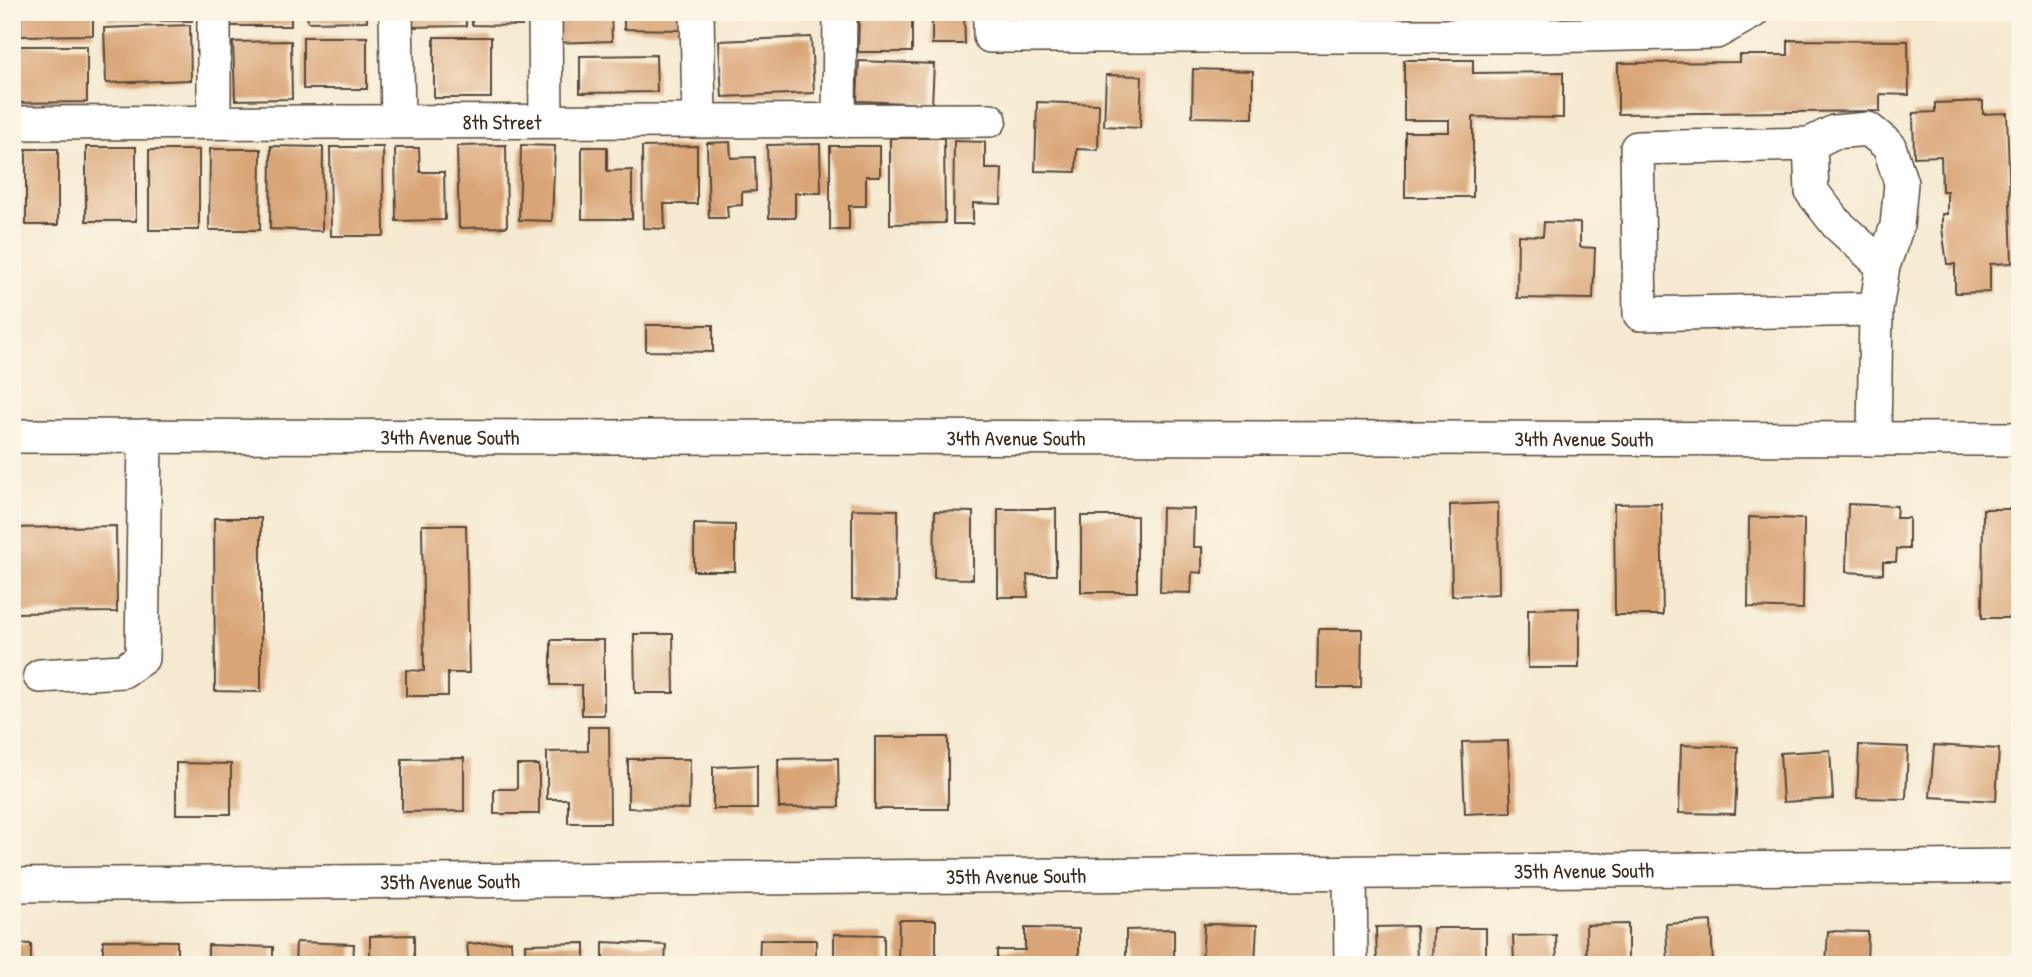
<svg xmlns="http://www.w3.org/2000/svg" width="2032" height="977" font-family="'Patrick Hand',sans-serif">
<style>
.building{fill:#d9a577}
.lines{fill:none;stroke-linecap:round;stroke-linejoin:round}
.minor-casing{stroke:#574739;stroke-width:36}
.minor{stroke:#fff;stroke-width:33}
.labels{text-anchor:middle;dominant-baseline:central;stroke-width:5;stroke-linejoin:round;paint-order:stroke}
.street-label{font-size:21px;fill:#3b2a1e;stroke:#fcf5e5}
</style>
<rect width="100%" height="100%" fill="#fcf5e5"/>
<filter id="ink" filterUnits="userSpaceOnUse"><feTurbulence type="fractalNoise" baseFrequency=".0143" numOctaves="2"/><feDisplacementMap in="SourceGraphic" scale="14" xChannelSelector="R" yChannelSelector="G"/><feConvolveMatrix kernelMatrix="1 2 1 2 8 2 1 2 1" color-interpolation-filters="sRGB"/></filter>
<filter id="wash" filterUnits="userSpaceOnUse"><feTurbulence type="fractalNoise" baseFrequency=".00686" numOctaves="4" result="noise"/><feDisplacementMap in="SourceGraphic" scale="28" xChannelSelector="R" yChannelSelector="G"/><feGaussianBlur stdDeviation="1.57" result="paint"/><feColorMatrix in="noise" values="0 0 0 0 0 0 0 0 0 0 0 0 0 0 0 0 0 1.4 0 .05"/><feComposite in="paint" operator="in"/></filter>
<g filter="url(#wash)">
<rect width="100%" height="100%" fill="#f5ead1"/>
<g id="blocks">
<path class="building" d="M21 12H93V35L21 36Z
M108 12H192V21L108 20Z
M229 12H291V26H229Z
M307 12H367V21L308 22Z
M409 12H466V26L409 27Z
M472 12H522V26L472 25Z
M553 12H611L612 41 554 43Z
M624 12H682V30L624 29Z
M779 12H829V17L779 15Z
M859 12H912V52H858Z
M932 12H964L965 44H932Z
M1106 12H1126L1111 21Z
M190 25 191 80 106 83 104 28Z
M303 37H367V89H303Z
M434 37H491V98H434Z
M811 37 814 93 722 97 719 41Z
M1788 40 1908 41 1909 95 1880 94V111L1618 114V63L1740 62V55H1788Z
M291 41 292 99 235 100 233 42Z
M13 46H87V102L13 103Z
M656 55 657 92 580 93V56Z
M1404 60H1473V73L1563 72V118L1473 117V197H1405V132H1449V120H1404Z
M859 61 934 64 932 104 857 101Z
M1193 69 1253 71V118L1192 117Z
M1106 75 1142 76 1140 128 1104 126Z
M1983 101V114L2007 113 2012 263 1990 264V292L1955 293V264H1947L1942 228V214H1947V191H1942L1941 156 1914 157 1913 113 1935 112V103Z
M1037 102 1099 104 1098 150 1077 149 1076 172 1035 171Z
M890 138H944L945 223 890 224Z
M954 141 985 142V169H1002L1001 204 973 203V224H953Z
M730 142 731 158 755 157 756 191 742 192V205L727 206 728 218H709L707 143Z
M820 144 821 193H795V218H769L767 145Z
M506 145 507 227 459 228 457 146Z
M521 145 555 146 552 221 519 220Z
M271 146 323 147 322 231 270 229Z
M697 146V204H664L665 229 643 228 642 147Z
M830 146H880V176H866V206H849V230H830Z
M86 147H136V221H86Z
M330 147H383L384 236H331Z
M582 147H607V171L632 170V219H582Z
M395 148H419L420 172H444L445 220 396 221Z
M26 149H58V225H26Z
M210 149H261L260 230H209Z
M149 150H199V230H149Z
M1544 222 1580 223V247L1595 248 1593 299 1517 298 1518 235 1543 236Z
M646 325H713V352L646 351Z
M1498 503 1499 594 1452 596 1450 505Z
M1661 503 1663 615H1615L1614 504Z
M1848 504 1897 506 1896 518H1909V549H1897L1896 562H1883V574L1846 572Z
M1162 508 1194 509 1193 547H1202V573L1192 572 1191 593 1160 592Z
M852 509 898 510 897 601 852 599Z
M998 509H1056V575H1027L1028 597H998Z
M1983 509H2020V618H1982Z
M935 511 973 512V579L934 578Z
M1081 516H1137V592H1081Z
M1749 517 1804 519 1803 609 1748 607Z
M214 518H261V692L215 691Z
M694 524 735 525V571H694Z
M422 525H466L469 673H448V696H406V670L424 671Z
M116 526 117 612 12 613V528Z
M1579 608V668H1528V609Z
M1318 629H1362L1361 688H1317Z
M634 634H673L674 693H635Z
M551 640H604V715H582V685H551Z
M588 727H609L610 823H568V799H547V752L588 751Z
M875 737H948V809H875Z
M1508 741 1511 812 1465 814 1462 742Z
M1681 745 1738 747 1735 814 1679 813Z
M1859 745 1908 747 1906 799 1857 798Z
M1934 745 1999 749 1996 801 1930 797Z
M1830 750 1833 799 1783 802 1780 753Z
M464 758V811L402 812V759Z
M838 758 839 807 779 808 778 759Z
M628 759H690L689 809 628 808Z
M176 763 231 764V814H176Z
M517 765H539V814H494V789H517Z
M757 765V809H713V767Z
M899 920H936V965H898Z
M1711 921 1713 965H1668L1666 924Z
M1204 924 1257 925 1255 965H1202Z
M1628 924V965H1587L1586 925Z
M1416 926 1417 965H1377L1376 927Z
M1025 928 1079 929V965H997V950H1025Z
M1433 928H1486V965H1432Z
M1174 929V965H1126V930Z
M1828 931 1868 932 1867 965H1826Z
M834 934 884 935V965H834Z
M414 935V965H370V936Z
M1556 935 1557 965H1514L1513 936Z
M103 940 177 941V965H103Z
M760 940H816V965H759Z
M511 941 512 965H469L467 944Z
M296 942 354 944 353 965H295Z
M603 942 666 945 665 965H603Z
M12 943 31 944V965H12Z
M585 943V965H525V944Z
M208 945 273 947V965H208Z"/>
</g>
</g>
<g filter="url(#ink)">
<use href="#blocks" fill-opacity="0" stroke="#574739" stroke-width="2"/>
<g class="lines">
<g class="minor-casing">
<g id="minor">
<path d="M214 12V122"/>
<path d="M396 12 398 121"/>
<path d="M545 12 546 121"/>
<path d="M697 12 699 120"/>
<path d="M990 12V36H1540L1716 32 1752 12"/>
<path d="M839 120 840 12"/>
<path id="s1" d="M12 123 990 120"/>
<path d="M1810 144 1637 148 1640 314 1876 309"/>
<path id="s2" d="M12 436 2020 439"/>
<path d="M1874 439 1876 309 1883 266 1897 226 1901 183 1889 146 1868 129 1834 132 1810 144 1812 192 1837 224 1883 266"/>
<path d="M40 676 123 671 142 658 145 436"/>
<path d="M1350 873 1351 965"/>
<path id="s3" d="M12 885 2020 866"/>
</g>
</g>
<use href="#minor" class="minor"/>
</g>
</g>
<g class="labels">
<g class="street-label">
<text stroke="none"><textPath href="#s1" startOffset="490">8th Street</textPath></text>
<text stroke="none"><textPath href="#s2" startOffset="438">34th Avenue South</textPath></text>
<text stroke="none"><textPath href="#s2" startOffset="1004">34th Avenue South</textPath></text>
<text stroke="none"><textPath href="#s2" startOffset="1572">34th Avenue South</textPath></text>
<text stroke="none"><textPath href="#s3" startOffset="1572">35th Avenue South</textPath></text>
<text stroke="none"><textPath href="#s3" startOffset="1004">35th Avenue South</textPath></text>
<text stroke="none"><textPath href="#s3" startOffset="438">35th Avenue South</textPath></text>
</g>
</g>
<rect width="2032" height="977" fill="none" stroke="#fcf5e5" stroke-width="42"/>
</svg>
